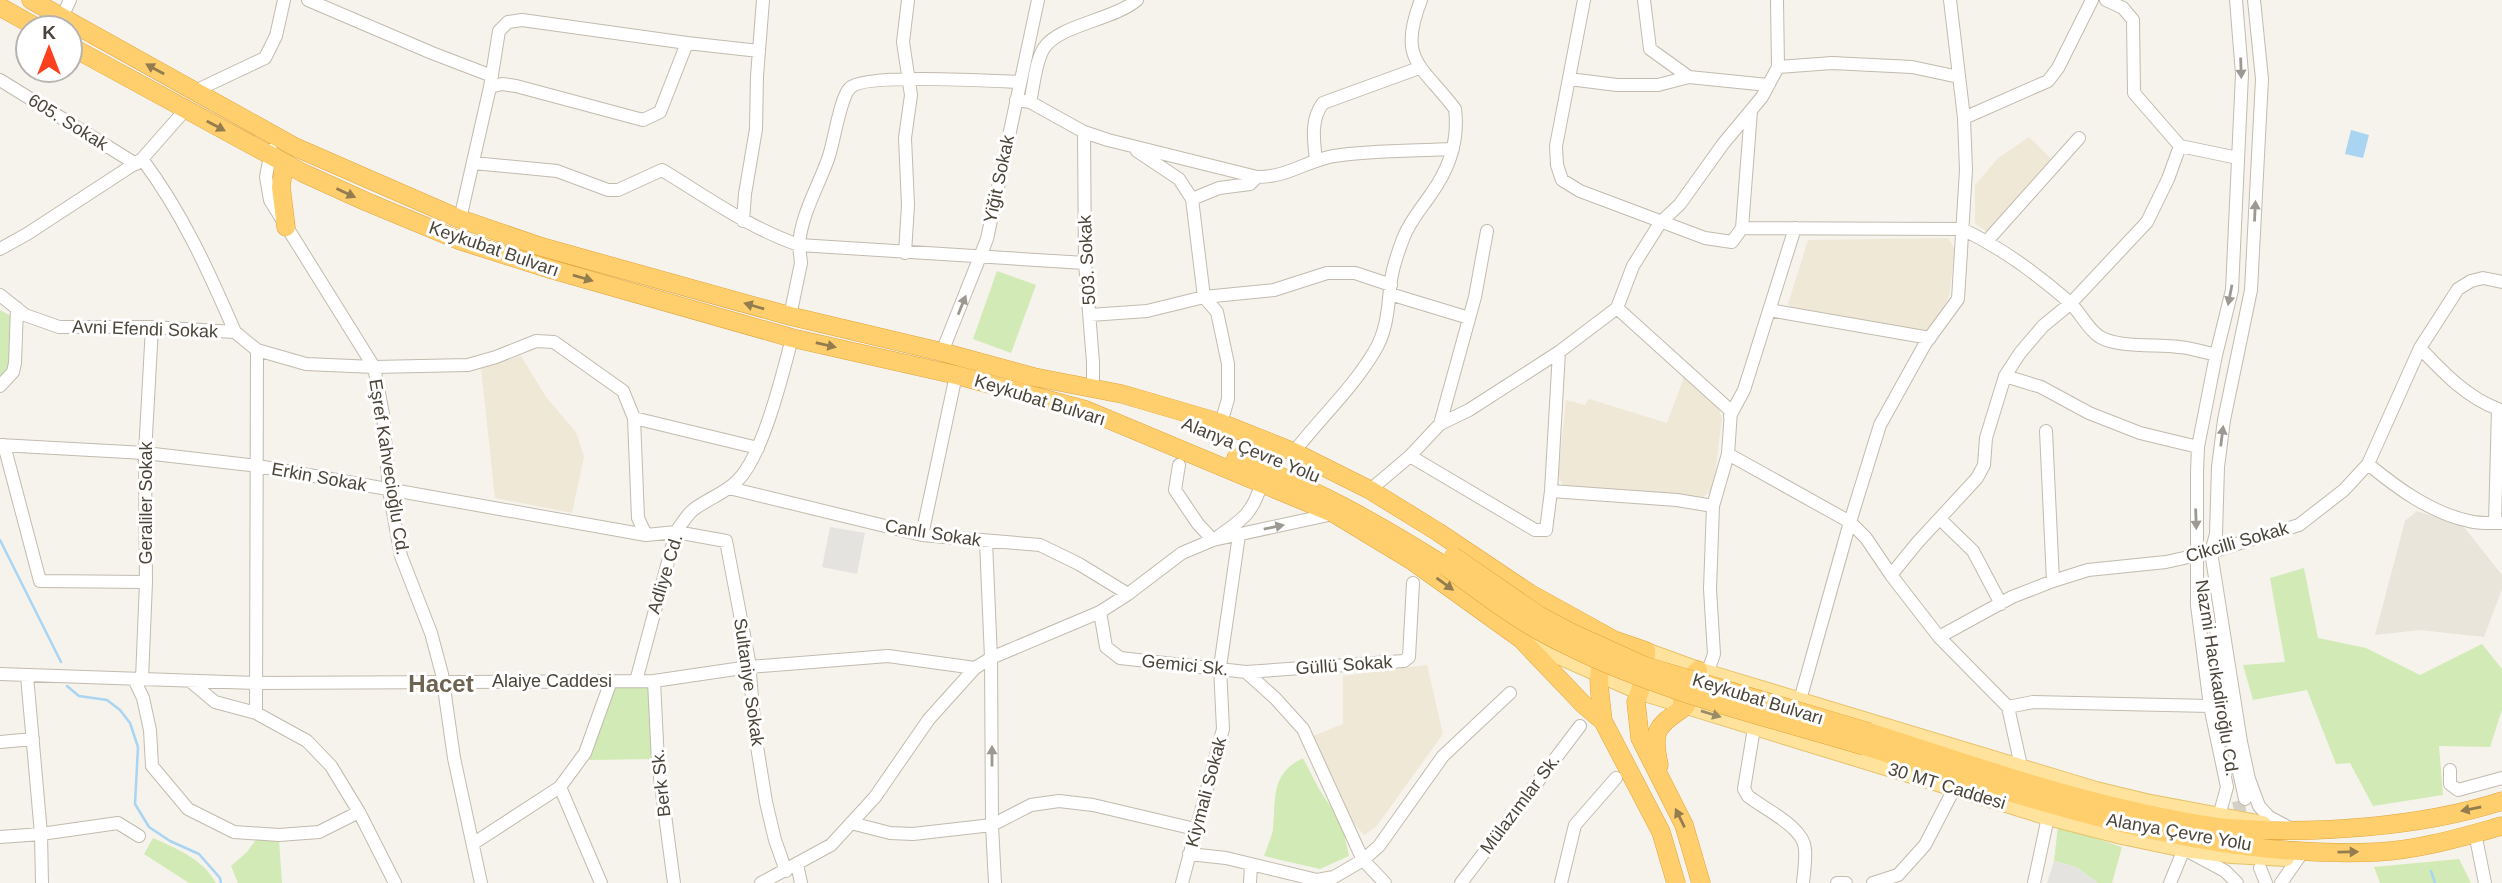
<svg xmlns="http://www.w3.org/2000/svg" width="2502" height="883" font-family="Helvetica,sans-serif">
<style>
.residential{fill:#eae5da}
.education{fill:#efe8d6}
.green{fill:#d2eab5}
.parking{fill:#e5e3e0}
.water{fill:#a9d4f2}
.lines{fill:none;stroke-linecap:round;stroke-linejoin:round}
.stream{stroke:#a9d4f2;stroke-width:2.5}
.minor-tunnel{stroke:#d4d0c8;stroke-width:12;stroke-dasharray:12 6;stroke-linecap:butt}
.minor-casing{stroke:#c2bbae;stroke-width:14}
.major-casing{stroke:#e6c16a;stroke-width:18}
.highway-casing{stroke:#e0a43c;stroke-width:19}
.minor{stroke:#fff;stroke-width:12}
.major{stroke:#ffe39c;stroke-width:16}
.highway{stroke:#ffcf6e;stroke-width:18}
.highway-bridge-casing{stroke:#e0a43c;stroke-width:19;stroke-linecap:butt}
.highway-bridge{stroke:#ffcf6e;stroke-width:18}
.oneway{fill:#9c9892}
.oneway2{fill:#937c4e}
.oneway3{fill:#9c8c66}
.labels{text-anchor:middle;dominant-baseline:central;stroke-width:6;stroke-linejoin:round;paint-order:stroke}
.street-label{font-size:18px;fill:#4b4439;stroke:#fff}
.district-label{font-size:24px;font-weight:bold;fill:#6e6250;stroke:#fff}
</style>
<rect width="100%" height="100%" fill="#f6f3ec"/>
<path class="residential" d="M2417 511 2464 527 2502 575V589L2484 637 2420 630 2375 635 2405 521Z"/>
<path class="education" d="M2029 137 2053 161 1989 233 1975 224V185L1998 158Z
M1948 238 1955 250 1949 296 1935 325 1927 331 1793 309 1788 304 1808 240Z
M521 356 546 397 576 432 584 457 572 513 495 498 481 368Z
M1684 377 1718 406 1722 418 1713 490 1702 498 1566 489 1558 477 1566 400 1585 405 1589 399 1667 423Z
M1427 665 1443 734 1376 827 1364 835 1351 820 1313 736 1343 724V676Z"/>
<path class="green" d="M997 271 1036 285 1011 353 973 339Z
M0 310 11 316 12 323 8 371 0 377Z
M2304 568 2318 638 2366 648 2420 675 2482 644 2502 669V710L2490 747 2439 746 2443 795 2373 806 2350 763 2336 764 2307 690 2253 700 2243 665 2285 662 2270 578Z
M613 685H651L654 759 589 760Z
M1303 758 1319 789 1342 824 1349 856 1320 869 1264 856C1267 848 1271 838 1273 830 1276 799 1270 774 1303 758Z
M2058 826 2122 847 2112 883H2098L2076 867 2054 861Z
M153 838C177 849 203 859 216 883H189L144 854Z
M257 838 279 840 282 883H238L231 866 247 852Z
M2459 859 2471 883H2380L2374 867Z"/>
<path class="parking" d="M830 527 865 533 857 574 822 567Z
M2054 861 2076 867 2098 883H2047Z"/>
<path class="water" d="M2351 130 2369 135 2363 158 2345 154Z"/>
<g class="lines">
<path class="stream" d="M0 540 61 662
M67 686 79 696 107 700 120 710 130 723 138 747 135 804 149 827 170 841 199 854 220 878 221 883
M2431 871 2435 883"/>
<path class="minor-tunnel" d="M2238 801 2244 828"/>
<g class="minor-casing">
<path id="minor" d="M308 0 432 53 492 76
M1584 0 1556 146 1557 165 1562 180 1580 191 1705 238 1732 242 1742 228
M1644 0 1650 49 1689 77 1768 85
M2106 0 2123 8 2133 20 2134 93 2180 146 2238 158
M2254 0 2262 79 2251 290 2224 420 2218 467 2216 534 2211 552 2241 742 2249 779 2259 806 2269 817 2290 828
M62 17 70 0
M1778 67 1832 63 1912 67 1959 77
M1569 79 1617 85H1658L1689 77
M0 80 136 164
M1019 82C994 81 863 73 850 88 840 97 834 143 828 159 818 187 801 215 799 245L1085 263
M490 87 499 31 508 22 522 20 687 43 759 51
M195 91 265 58 276 36 284 0
M1016 100 1030 102 1084 132 1108 140 1257 177C1289 177 1305 161 1334 156 1373 150 1414 151 1453 149
M1030 102C1034 86 1035 62 1044 48 1059 25 1113 20 1137 0
M1751 111 1742 228 1962 229C2000 247 2037 274 2068 301 2080 311 2087 329 2100 337 2119 348 2157 344 2179 347 2192 348 2204 352 2216 355
M1964 118 2048 81 2058 68 2092 0
M1084 132 1085 263 1093 362V389
M271 150 266 177 270 200 374 367 383 414 389 490 401 556 431 633 442 674 454 758 481 883
M1137 151 1179 179 1192 199 1204 297 1217 312 1228 364V399L1221 423
M142 159C182 212 209 272 235 332
M1316 160C1314 141 1310 120 1323 103L1419 68
M473 163 557 171 608 190H618L662 170C707 197 749 228 799 245L801 263 790 316
M1192 199 1219 188 1250 184 1257 177
M460 219 490 87 502 84 516 86 643 120 660 112 687 43
M743 221 745 194 756 129 757 76 763 0
M1987 241 2079 138
M0 249 27 234 142 159 186 109
M905 253 908 205 905 138 911 95 903 42 908 0
M1390 294 1469 318
M0 295 25 315 59 327H152L235 332 257 350 306 364 374 367 468 365 496 357 536 341 554 342 623 391 634 418 638 518 646 535
M1617 308 1731 411 1728 454 1713 506 1710 589 1714 654 1708 671
M1769 310 1930 338
M1090 315 1147 311 1204 297 1274 290 1327 273H1355L1391 285
M2420 348C2443 372 2466 397 2498 409L2495 523
M942 352 987 239 1038 0
M2005 376 2041 387 2089 413 2140 433 2198 447
M0 386 13 372 15 363 17 308
M1730 416 1744 390 1795 228
M634 418 758 448
M1440 424 1475 297 1487 231
M2046 431 2053 581
M0 445 145 453 258 466 646 535 676 532 726 541 749 661 755 734 766 802 775 840 786 871
M4 445 40 581 146 582
M1294 452C1320 418 1352 389 1374 352 1388 330 1388 305 1391 280 1393 267 1398 252 1403 239 1409 222 1421 209 1431 194 1449 169 1459 140 1455 109 1422 65 1397 61 1421 0
M1728 454 1850 522 1866 538 1891 575 1939 637 2008 707 2021 766
M1410 456 1535 530H1546L1551 491 1559 352
M2368 464C2397 488 2431 513 2469 521 2479 524 2491 523 2502 523
M1179 465 1175 490 1198 524 1213 540
M729 488 922 535 1040 545 1079 564 1128 594
M1370 490 1410 456 1440 424 1469 410 1559 352 1617 308 1633 266 1660 223 1680 204 1723 144 1762 97 1778 67 1777 0
M1551 491 1677 500 1713 506
M1940 519 1973 551 2001 604
M922 535 956 375
M1219 536C1245 518 1253 512 1262 482
M986 542 991 658 992 825 995 883
M1891 575 1917 543 1977 478 1984 465 1986 438 2005 376 2020 353 2043 326 2071 303 2147 222 2168 179 2180 146
M1100 612 1106 647 1120 658 1246 672 1275 698 1303 729 1363 860 1385 883
M2216 629 2230 731 2245 799
M1939 637 2012 597 2053 581 2088 570 2166 562 2211 552 2299 525 2344 490 2368 464 2420 348 2458 289 2471 281 2483 278 2502 282
M1246 672 1404 661 1409 657 1413 583
M0 674 256 683 654 681 749 667 888 656 975 668
M27 676 41 834 42 883
M134 679 143 698 150 730 152 766 188 809 234 832 279 835 319 832 359 812
M142 679 146 582 145 453 152 327
M190 681 215 702 256 713 307 741 331 766 359 812 395 883
M636 681 676 532C681 525 686 516 693 510 707 499 726 493 738 480 763 455 783 373 792 338
M654 681 658 762 674 883
M1800 700 1850 522 1880 425 1925 344 1958 299 1966 170 1964 118 1950 0
M2008 707 2033 702 2210 706
M256 713 257 350
M1754 728 1744 789 1748 796C1764 809 1804 827 1805 849 1806 860 1804 872 1803 883
M0 742 33 739
M2450 770V784L2458 790 2502 778
M560 787 601 883
M2219 816 2227 787 2210 706 2197 605V472L2198 447 2216 355 2232 290 2242 74 2236 0
M851 823 890 833 913 834 992 825 1031 805 1059 801 1093 805 1195 829
M2475 833 2485 883
M0 837 41 834 118 823 139 836
M474 843 560 787 585 753 611 681
M1189 854 1226 858 1317 880 1334 877 1363 860 1379 846 1443 756 1510 693
M797 864 801 883
M2260 868 2266 883
M761 883 831 845 875 797 929 719 975 668 991 658 1100 612 1128 594 1182 553 1213 540 1333 514
M1182 883 1223 729 1220 667 1239 535
M1250 883 1251 865
M1461 883 1580 726
M1561 883 1575 825 1616 778
M1837 883H1846
M1873 883 1898 875 1925 845 1954 789
M2034 883 2048 817
M2170 883 2184 849 2225 871 2237 883
M2281 883 2302 853"/>
</g>
<g class="major-casing">
<path id="major" d="M1523 640 1638 691 2048 817 2122 836 2184 849 2232 855 2286 858
M1646 651 1698 670 2096 790 2146 802 2263 824"/>
</g>
<g class="highway-casing">
<path id="highway" d="M31 0 295 147 460 219 542 247 790 316 942 352 1034 377 1122 394 1221 423 1294 452 1370 490 1438 532 1529 593 1614 640 1646 651 1645 676 1636 702 1640 738 1684 825 1701 883
M0 7 38 28
M70 46 303 173 367 202 461 241 543 267 792 338 956 375 1086 410 1335 514 1411 560 1521 639 1584 705 1603 721 1661 832 1676 883
M284 164 281 187 286 227
M1236 458C1314 488 1375 522 1445 566
M1603 721C1601 700 1594 668 1606 651
M1869 732C1957 760 2044 791 2134 811 2165 818 2197 825 2228 828 2312 835 2421 827 2502 801
M1864 746C2030 799 2201 860 2377 852 2419 850 2462 837 2502 826
M1659 765C1651 728 1658 726 1686 706L1682 701 1683 687 1698 670"/>
</g>
<use href="#minor" class="minor"/>
<use href="#major" class="major"/>
<use href="#highway" class="highway"/>
<g class="highway-bridge-casing">
<path id="highway-bridge" d="M1453 556 1540 616 1572 633 1645 666 1869 732
M1445 566C1484 595 1522 624 1566 645 1660 692 1764 716 1864 746"/>
</g>
<use href="#highway-bridge" class="highway-bridge"/>
</g>
<defs><path id="oneway-solid" d="M-6-.8H1V-3.2L6.5 0L1 3.2V.8H-6Z" transform="scale(1.75)"/></defs>
<g class="oneway">
<use href="#oneway-solid" transform="translate(2241 68) rotate(88)"/>
<use href="#oneway-solid" transform="translate(2255 211) rotate(-87)"/>
<use href="#oneway-solid" transform="translate(2230 295) rotate(101)"/>
<use href="#oneway-solid" transform="translate(962 305) rotate(-68)"/>
<use href="#oneway-solid" transform="translate(2222 436) rotate(-83)"/>
<use href="#oneway-solid" transform="translate(2196 519) rotate(88)"/>
<use href="#oneway-solid" transform="translate(1274 527) rotate(-12)"/>
<use href="#oneway-solid" transform="translate(992 756) rotate(-90)"/>
</g>
<g class="oneway2">
<use href="#oneway-solid" transform="translate(155 69) rotate(-151)"/>
<use href="#oneway-solid" transform="translate(216 126) rotate(28)"/>
<use href="#oneway-solid" transform="translate(346 193) rotate(25)"/>
<use href="#oneway-solid" transform="translate(583 278) rotate(16)"/>
<use href="#oneway-solid" transform="translate(754 306) rotate(-164)"/>
<use href="#oneway-solid" transform="translate(826 345) rotate(13)"/>
<use href="#oneway-solid" transform="translate(1445 584) rotate(36)"/>
<use href="#oneway-solid" transform="translate(2471 809) rotate(168)"/>
<use href="#oneway-solid" transform="translate(1680 818) rotate(-116)"/>
<use href="#oneway-solid" transform="translate(2348 852) rotate(-1)"/>
</g>
<use class="oneway3" href="#oneway-solid" transform="translate(1711 714) rotate(17)"/>
<g class="labels">
<g class="street-label">
<text transform="translate(68 122) rotate(32)">605. Sokak</text>
<text transform="translate(999 179) rotate(-78)">Yiğit Sokak</text>
<text transform="translate(494 249) rotate(19)">Keykubat Bulvarı</text>
<text transform="translate(1087 260) rotate(-93)">503. Sokak</text>
<text transform="translate(145 329) rotate(2)">Avni Efendi Sokak</text>
<text transform="translate(1040 400) rotate(17)">Keykubat Bulvarı</text>
<text transform="translate(1251 450) rotate(22)">Alanya Çevre Yolu</text>
<text transform="translate(389 467) rotate(81)">Eşref Kahvecioğlu Cd.</text>
<text transform="translate(319 477) rotate(10)">Erkin Sokak</text>
<text transform="translate(146 503) rotate(-90)">Geraliler Sokak</text>
<text transform="translate(933 533) rotate(9)">Canlı Sokak</text>
<text transform="translate(2237 542) rotate(-16)">Cikcilli Sokak</text>
<text transform="translate(665 574) rotate(-73)">Adliye Cd.</text>
<text transform="translate(1185 665) rotate(6)">Gemici Sk.</text>
<text transform="translate(1344 665) rotate(-4)">Güllü Sokak</text>
<text transform="translate(2217 678) rotate(81)">Nazmi Hacıkadiroğlu Cd.</text>
<text x="552" y="681">Alaiye Caddesi</text>
<text transform="translate(749 682) rotate(82)">Sultaniye Sokak</text>
<text transform="translate(1758 699) rotate(17)">Keykubat Bulvarı</text>
<text transform="translate(661 783) rotate(-96)">Berk Sk.</text>
<text transform="translate(1947 786) rotate(17)">30 MT Caddesi</text>
<text transform="translate(1206 792) rotate(-75)">Kiymali Sokak</text>
<text transform="translate(1520 804) rotate(-53)">Mülazımlar Sk.</text>
<text transform="translate(2179 832) rotate(10)">Alanya Çevre Yolu</text>
</g>
<g class="district-label">
<text x="441" y="683">Hacet</text>
</g>
</g>
<g transform="translate(49 49)"><circle r="33" fill="#ffffff" stroke="#b7b4b0" stroke-width="2"/>
<path d="M0-5L12 26L0 18L-12 26Z" fill="#fc3f1d"/>
<text y="-10" font-size="19" font-weight="bold" text-anchor="middle" fill="#4b4439">K</text>
</g>
</svg>
